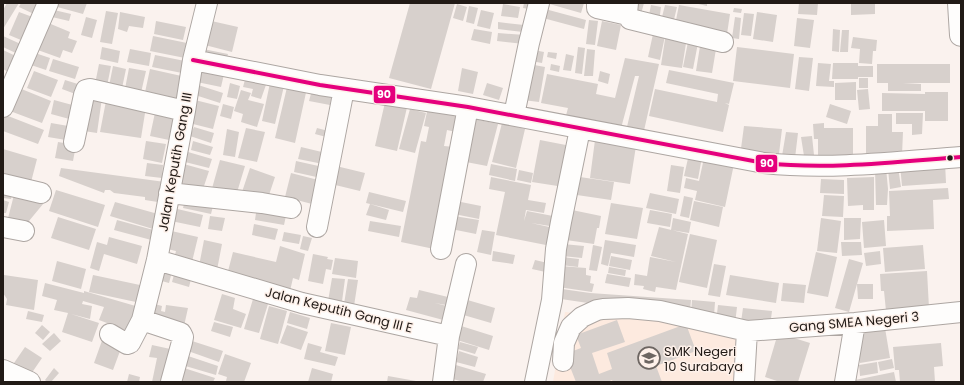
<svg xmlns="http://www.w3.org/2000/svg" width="964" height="385" font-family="Poppins,sans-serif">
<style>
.built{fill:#fdeadf}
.building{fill:#d7d0cc}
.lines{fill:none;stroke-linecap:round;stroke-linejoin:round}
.minor-casing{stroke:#ada6a2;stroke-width:22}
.major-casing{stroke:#ada6a2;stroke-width:24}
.minor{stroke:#fefdfc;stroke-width:20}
.major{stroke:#fefdfc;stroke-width:22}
.bus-1-casing{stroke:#fef1ea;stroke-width:7}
.bus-1{stroke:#e5007d;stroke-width:4}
.bus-dot{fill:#211a16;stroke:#fef1ea;stroke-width:1.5}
.labels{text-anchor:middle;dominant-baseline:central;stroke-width:3;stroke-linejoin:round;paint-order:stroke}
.street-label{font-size:13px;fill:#211a16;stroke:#fef1ea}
.poi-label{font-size:13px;fill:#211a16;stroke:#fef1ea;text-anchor:start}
.line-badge{stroke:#fef1ea;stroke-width:1.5}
.badge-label{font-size:11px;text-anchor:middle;font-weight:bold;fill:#fff}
</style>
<rect width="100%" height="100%" fill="#faf2ee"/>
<path class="built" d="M565 312 699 325 743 334 738 382H553Z"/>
<path class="building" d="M7 3H19L3 29V10Z
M21 3H41L38 16 19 7Z
M51 3H87L83 14 50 5Z
M410 3H455L431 89 389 78Z
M524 3H536L535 10 523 8Z
M546 3H584L581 13Z
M631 3H644L641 14 629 12Z
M694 3H707V6Z
M799 3H818L817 15 798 14Z
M851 3H875V14L851 15Z
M457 4 467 7 463 21 453 18Z
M503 4 520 7 518 18 501 16Z
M651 5 661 7 659 22 648 20Z
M665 5 677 7 672 28 660 25Z
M679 5 730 14 727 34 675 25Z
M469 6 478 8 474 24 466 22Z
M734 8 742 9 741 13 733 12Z
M545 9 586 20 584 29 543 18Z
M54 10 71 14 69 21 52 17Z
M481 10 494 13 490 29 477 26Z
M106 11 118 13 112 44 100 42Z
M19 12 38 19 28 43 9 35Z
M120 12 145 17 143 28 129 26 127 32 118 29Z
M757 12 777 15 773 42 753 39Z
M744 13 754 14 751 36 741 35Z
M86 17 97 20 92 38 81 35Z
M735 17 741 18 739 39 732 38Z
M797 18 814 20 810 48 794 46Z
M207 20 238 27 232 52 201 44Z
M589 20 598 21 595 45 586 44Z
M156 21 186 27 183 40 154 34Z
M602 21 621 25 616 50 597 46Z
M46 22 70 32 68 38 77 41 72 53 63 50 60 58 35 49Z
M498 22 524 25 523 32 498 29Z
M474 29 492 32 490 44 471 40Z
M833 29 840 30 839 52 832 51Z
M842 30H849L848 52H840Z
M498 33 525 35 524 44 497 41Z
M666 33 687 37 682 68 661 65Z
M653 34 665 36 660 60 648 57Z
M3 36 25 46 20 55 3 47Z
M153 36 187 43 185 58 150 51Z
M853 37 877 40 876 51H873L872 64 859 63 860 49 851 48Z
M701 40 717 43 712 73 696 71Z
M688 42 698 43 693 69 683 67Z
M102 47 120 51 118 63 100 59Z
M578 47 585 48 582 74 575 73Z
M737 47 794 54 790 88 733 81Z
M130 49 151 53 149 66 127 62Z
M203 49 228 54 225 65 200 59Z
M587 49 595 50 593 76H584Z
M3 50 20 58 12 74 3 69Z
M534 50 544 52 542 63 531 61Z
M548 52 557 53 556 59 547 57Z
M35 53 50 58 46 70 31 65Z
M566 54 574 56 571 71 563 70Z
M155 55 185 61 182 73 152 67Z
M799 57 813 58 809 91 795 89Z
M625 58 659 64 643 135 626 131 639 76H635L620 132 565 119 568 108 541 103 547 74 598 84 596 94 615 98Z
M53 59 79 67 75 79 49 71Z
M818 63 831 64 829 81H834V87L816 86Z
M833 63H858V66H873V77H858V79H832Z
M99 64 111 66 106 91 94 89Z
M196 64 225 70 221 87 192 81Z
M529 64 545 67 539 102 523 100Z
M551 64 560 66 559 72 550 70Z
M877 64H950V83H903L921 84V91H888V83H877Z
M113 66 126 69 121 93 108 91Z
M129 68 146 71 140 97 124 94Z
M462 68 478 72 473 94 458 91Z
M150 69 186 77 180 105 144 97Z
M669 70 734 83 729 104 725 103 729 105 723 132 649 116 655 89 717 102 718 94 666 83Z
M34 71 58 80 51 97 27 88Z
M600 71 610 74 608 84 598 81Z
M246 76 267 82 261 99 251 96 253 89 243 87Z
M859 78H868V88H859Z
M65 80 81 85 78 95 62 89Z
M856 82V100H835V83Z
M230 83 240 86 237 99 227 97Z
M270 83 284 86 275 124 262 121Z
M288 83 307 88 295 143 275 138Z
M487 83 503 88 499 100 483 95Z
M195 84 223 93 220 103 192 94Z
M313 86 333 90 330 105 309 101Z
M19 88 51 101 42 123 10 111Z
M868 89 870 109 859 110 857 90Z
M241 90 251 93 248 100 264 104 257 127 241 122 243 114 234 111Z
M925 92H948V121H925V111H882V93L925 94Z
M89 96 102 98 97 133 84 131Z
M386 98 408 103 397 151 375 146Z
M54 100 76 106 73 120 51 114Z
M195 100 219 106 213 129 189 123Z
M106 101 146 107 141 138 100 132Z
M223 104 234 107 231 119 220 116Z
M830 104 851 111 847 124 826 117Z
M428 107 459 113 456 132 447 130 444 146 454 147 434 249 401 242 421 141 426 142 429 127 424 126Z
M156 108 179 113 174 141 150 136Z
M410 109 426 113 415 153 399 149Z
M896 113H923L922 134 912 135V124H896Z
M3 114 44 130 38 144 3 131Z
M878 114H892V132H903L902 155 866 154V126H878Z
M474 119 498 124 487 166 466 162Z
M51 123 74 127 72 141 48 137Z
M502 123 525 129 516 168 492 162Z
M824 123V128H853V155H818V139H814L813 124Z
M744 126 782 129 778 162 740 156Z
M194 127 214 133 211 143 190 136Z
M246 128 265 132 257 162 238 158Z
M317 128 332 132 330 138 315 134Z
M227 129 239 132 235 157 223 155Z
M786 132 798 133 795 158 782 156Z
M812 136 814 155 804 156 801 137Z
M540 140 571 146 564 187 532 182Z
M595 140 636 146 630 184 590 178Z
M146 141 166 144 162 163 143 159Z
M193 141 213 147 210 155 191 150Z
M58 142 76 145 73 161 55 158Z
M301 147 326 153 323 164 298 159Z
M3 149 37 159 30 186 3 178Z
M188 152 212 159 209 168 185 162Z
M689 154 702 157 698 179 684 176Z
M704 158 734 164 725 207 695 200 697 191 684 188 686 178 699 181Z
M220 160 245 166 235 199 211 192Z
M296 161 323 167 321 178 294 172Z
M945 162 946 183 902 186 900 165Z
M147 163 163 165 162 178 145 176Z
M180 163 209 171 202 192 173 184Z
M491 164 517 169 515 181 489 175Z
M332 165 365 173 360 191 327 183Z
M671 165 684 167 680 193 667 191Z
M898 167 901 187 890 189 888 169Z
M61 168 165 182 164 203 145 200V197L114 193 110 190H105L104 193 59 176Z
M250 168 275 177 267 201 242 192Z
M886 168 888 189 887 205H876L875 169Z
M519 170 533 173 531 183 517 180Z
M291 173 322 181 316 205 285 197Z
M573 176 614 182 611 200 570 194Z
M491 177 531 185 528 200 546 203 544 213 526 210 524 221 527 211 558 217 556 227 531 223 554 228 551 246 496 235 505 192 489 189Z
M874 177V210H863V205L848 206 847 178Z
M821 179 844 180V194L820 193Z
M3 188 13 190 11 199 3 198Z
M948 188 949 199 933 200 934 229 887 231V216H890L889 191Z
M56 190 105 205 98 227 49 211Z
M15 191 48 198 29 221 27 228 7 222Z
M369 192 406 201 403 212 366 203Z
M650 193 679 199 676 214 646 208Z
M824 195 844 196 843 217 822 216Z
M186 196 214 202 211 214 183 208Z
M684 196 693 198 689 218 680 216Z
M3 200 9 202 6 213H3Z
M456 201 481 206 479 219 454 214Z
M694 201 723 207 719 227 690 220Z
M115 202 158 214 153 229 110 216Z
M611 203 643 208 637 239 605 234Z
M370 204 389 210 386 220 366 215Z
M257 206 287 211 284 225 255 220Z
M173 208 203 215 200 227 171 221Z
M572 210 601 216 599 228H597L594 244 559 239Z
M650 210 672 214 670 227 647 223Z
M210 216 225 218 222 231 208 229Z
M454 216 479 220 476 234 451 229Z
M58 217 96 229 89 250 51 238Z
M673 218 691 222 689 233 671 230Z
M821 218 841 221 837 253 817 251Z
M844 218H861L860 239 844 240Z
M117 220 157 231 155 241 114 230Z
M884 220 886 246 864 248 862 222Z
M370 221 401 226 399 237 368 231Z
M254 224 278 229 275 240 252 235Z
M659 227 688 234 676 290 656 287 655 292 643 289 644 286 634 285 635 274 647 276 650 257 676 262 651 256Z
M167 230 198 237 191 266 173 262 176 251 163 248Z
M482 230 495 232 491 255 477 252Z
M284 232 301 235 299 244 282 241Z
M690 234 717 240 707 288 679 282Z
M303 236 312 238 308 251 300 249Z
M109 237 142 246 137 264 104 254 99 271 90 268 97 242 107 245Z
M204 240 222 244 217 270 199 266Z
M605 240 636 245 634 257 611 253 608 266 601 264Z
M841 242H861L862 255 842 256Z
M563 244 584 246 582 258 562 256Z
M593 245 602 247 597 271 589 270Z
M923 245 925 269 885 272 883 248Z
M280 246 305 254 299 280 293 278 290 291 227 275 233 252 276 262Z
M493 251 515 255 513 264 492 261Z
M880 251 881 264 866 266 864 253Z
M816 252 837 257 828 297 807 293Z
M313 254 328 257 327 259 333 260 331 270 326 269 323 284 308 281Z
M611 256 632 260 630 270 609 266Z
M562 257 579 259 578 267 561 265Z
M335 258 358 261 356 278 332 274Z
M849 259 863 263 849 312 835 308Z
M535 260 552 264 550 273 532 269Z
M57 261 86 269 81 289 52 281Z
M158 264 173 268 169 283 154 279Z
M714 264 726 266 720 297 708 295Z
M560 266 586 268V275L591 276 590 283 594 284 592 292 558 287Z
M609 267 626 270 625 276 608 273Z
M175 271 192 275 189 287 172 282Z
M927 271 929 308 886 311 884 291H881L880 274Z
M607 274 631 278 629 287 605 283Z
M4 275 38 280 34 310 6 305 7 299 3 293Z
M93 275 140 285 136 302 89 292Z
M730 275 779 283 776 303 726 295Z
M332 278 345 279 341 309 327 307Z
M348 279 358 280 354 306 344 304Z
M45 283 84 293V291L139 307 131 332 99 320 104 307 83 301 82 304 92 306 90 319 71 314 99 323 92 342 62 332 68 313 54 310 57 300 42 296Z
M783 283 806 285 804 303 781 301Z
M857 284H873V299H858Z
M562 289 590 293 691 300 690 311 588 303 561 299Z
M419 290 448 297 446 305 435 303 451 307 447 321 406 310 410 297 417 298Z
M222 294 235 298 233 309 246 314 241 328 214 320Z
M253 299 268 304 259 333 244 329Z
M464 299 495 308 491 323 460 314Z
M692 300 715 302 714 316 691 314Z
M151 303 162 306 161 311 165 312 166 305 188 308 184 326 147 317Z
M718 305 737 307 735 324 716 322Z
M269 306 287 311 278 344 260 339Z
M743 308 772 311 770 326 741 322Z
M28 311 44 315 42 322 26 319Z
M290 312 310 318 307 329 287 323Z
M617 320 625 342 592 353 599 374 612 369 607 353 686 324 696 351 656 366 662 382H613L612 380 607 382H576L565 354 581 348 576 335Z
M214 322 233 327 230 337 211 331Z
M331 323 351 327 345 355 325 351Z
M42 325 50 332 43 340 35 333Z
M287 325 308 332 301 350 280 343Z
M458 325 493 336 489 350 454 339Z
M885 328 890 358 860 363 855 333Z
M54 333 61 341 50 351 42 344Z
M778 333 810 343 798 382H780L765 377Z
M104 335 123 343 113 370 94 363Z
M192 341 223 351 219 362 188 351Z
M460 342 478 347 475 354 458 349Z
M308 343 322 347 320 352 338 357 335 366 304 359Z
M941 343 943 366 934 367 935 382H900L899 370H895L893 347Z
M152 345 175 350 168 382H152L157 358 149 357Z
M25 347 42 358 31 374 14 363Z
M459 351 478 357 475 367 456 362Z
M225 354 251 363 244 382H228L226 381 227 377 218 374Z
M185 355 218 366 216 375 182 365Z
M892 359 894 368 880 371 878 362Z
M877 362 878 373 860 376 859 365Z
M449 363 486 374 483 382H464L445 377Z
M54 368 59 373 51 382H47L45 380Z
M184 368 215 378 213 382H181Z
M312 368 333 374 331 382H308Z
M894 372 896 382H850V381Z
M129 374 140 377 139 382H127Z
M388 376 416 381V382H387Z"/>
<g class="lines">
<g class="minor-casing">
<path id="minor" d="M597 3V8L628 15
M628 3 627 13 630 19 723 42
M193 60 320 85 468 107 764 163C829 170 896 162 961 157
M3 107 48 3
M514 115 529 43 539 3
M74 142 84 95 86 90 90 89 185 111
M3 184 41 193
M169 193 262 203 291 208
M3 227 24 231
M317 227 344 89
M441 249 468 107
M157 260 302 303 449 336 466 264
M142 320 181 333 183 337 182 342 171 382
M110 334 127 344 130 343 142 320 157 260 185 111 193 60 207 3
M563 361 564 343 571 327 582 317 597 310 603 309 628 308 660 311 747 331 855 323 961 312
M3 370 30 382
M443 382 449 336
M535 382 552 300 556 249 561 222 580 129
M744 382 747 331
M845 382 855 323"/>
</g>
<g class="major-casing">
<path id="major" d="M959 3 961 35"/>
</g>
<use href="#minor" class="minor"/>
<use href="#major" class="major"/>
<g class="bus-1-casing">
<path id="bus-1" d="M193 60 320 85 468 107 764 163C829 170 896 162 961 157"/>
</g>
<use href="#bus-1" class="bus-1"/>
</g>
<defs>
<g id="school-ring" transform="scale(1.15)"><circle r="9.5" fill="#fef1ea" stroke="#6d6662" stroke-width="1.5"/><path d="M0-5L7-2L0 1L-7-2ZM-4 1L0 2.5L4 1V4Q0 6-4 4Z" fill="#6d6662"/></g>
</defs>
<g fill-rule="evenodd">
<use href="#school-ring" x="649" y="358"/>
</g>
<circle class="bus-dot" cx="950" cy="158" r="3.5"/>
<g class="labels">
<g class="street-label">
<text transform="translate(175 162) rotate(-80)">Jalan Keputih Gang III</text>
<text transform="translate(339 310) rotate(14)">Jalan Keputih Gang III E</text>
<text transform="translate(854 322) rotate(-5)">Gang SMEA Negeri 3</text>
</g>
<g class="poi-label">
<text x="664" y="351">SMK Negeri<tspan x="664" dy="15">10 Surabaya</tspan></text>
</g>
</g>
<g class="line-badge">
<rect x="373" y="85" width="23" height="19" rx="4" fill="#e5007d"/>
<rect x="755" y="154" width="23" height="19" rx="4" fill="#e5007d"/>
</g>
<g class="badge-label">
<text x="384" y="98">90</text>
<text x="767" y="167">90</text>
</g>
<rect width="964" height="385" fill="none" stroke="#211a16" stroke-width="8"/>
</svg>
